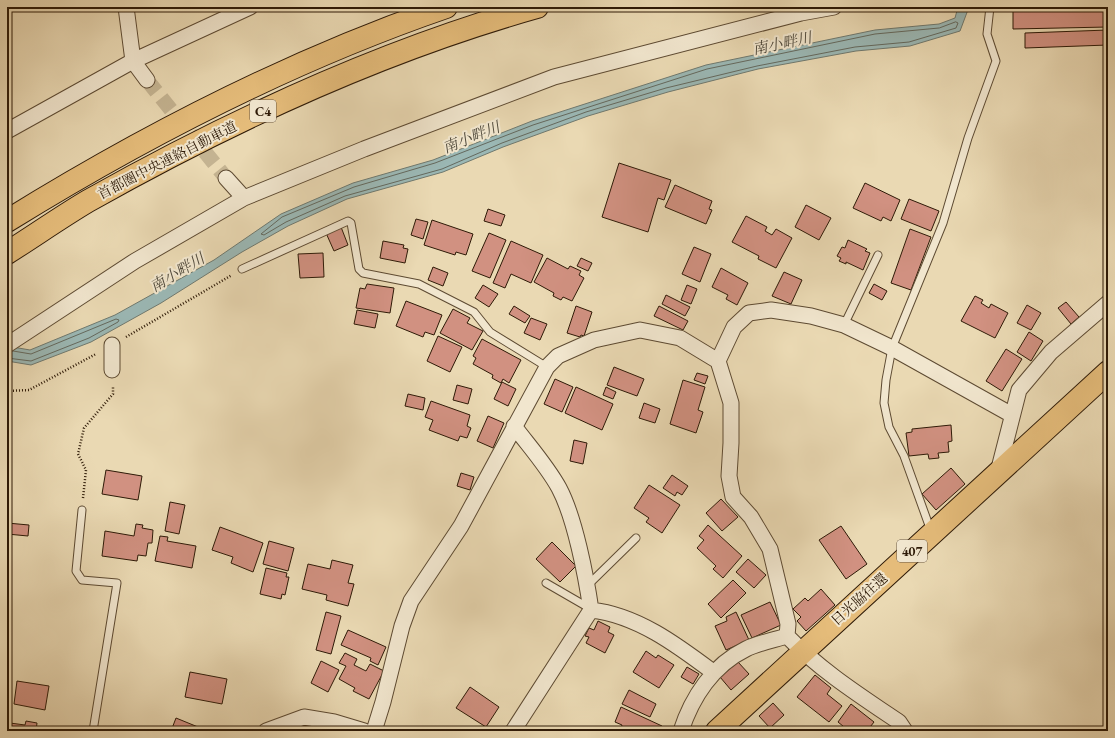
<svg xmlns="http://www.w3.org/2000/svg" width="1115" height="738" font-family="'EB Garamond','Noto Serif JP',serif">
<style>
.water{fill:#9bb8b5;stroke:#6f796f}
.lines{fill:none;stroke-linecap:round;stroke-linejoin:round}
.shore{stroke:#64695e;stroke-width:1}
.building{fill:#d19181;stroke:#2e1a07}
.minor-tunnel{stroke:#c4b391;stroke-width:15;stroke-dasharray:15 8;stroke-linecap:butt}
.service-casing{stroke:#5d4a32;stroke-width:9}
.minor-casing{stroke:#5d4a32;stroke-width:17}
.trunk-casing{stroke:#2e1a07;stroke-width:24}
.motorway-casing{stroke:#2e1a07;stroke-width:24}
.path{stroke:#2e1a07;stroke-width:2.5;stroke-dasharray:1 2;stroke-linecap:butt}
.service{stroke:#f1e6ce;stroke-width:7}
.minor{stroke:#f1e6ce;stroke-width:15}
.trunk{stroke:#e5bc7a;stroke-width:22}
.motorway{stroke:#e5bc7a;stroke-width:22}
.labels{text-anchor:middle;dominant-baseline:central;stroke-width:4;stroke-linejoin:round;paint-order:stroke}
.shield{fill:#f1e6ce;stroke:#685743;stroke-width:1}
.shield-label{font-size:13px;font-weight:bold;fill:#2e1a07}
.street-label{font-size:14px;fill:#2e1a07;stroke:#f1e6ce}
.water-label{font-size:15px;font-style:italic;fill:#4f493b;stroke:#f1e6ce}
</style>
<rect width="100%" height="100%" fill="#ead9b3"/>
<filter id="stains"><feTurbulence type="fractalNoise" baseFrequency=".005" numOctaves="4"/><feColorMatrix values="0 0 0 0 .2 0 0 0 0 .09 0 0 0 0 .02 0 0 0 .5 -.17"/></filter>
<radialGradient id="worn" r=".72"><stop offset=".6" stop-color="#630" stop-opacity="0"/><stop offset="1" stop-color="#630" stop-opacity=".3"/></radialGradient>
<path class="water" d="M958 7H969L960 31 910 46 856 51 758 69 668 92 588 116 503 147 443 172 347 199 288 226 242 252 161 303 91 342 31 365 7 361V346L30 350 115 315 214 260 281 214 353 183 433 160 532 121 706 65 875 30 939 24 955 18Z"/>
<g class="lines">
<path class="shore" d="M956 22 958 23 956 28 909 42 855 47 757 66 666 88 586 112 502 143 442 169 345 196 286 222 264 235 261 234 282 217 354 187 435 163 533 125 707 69 875 34 939 28Z
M7 358 31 361 89 338 118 322 119 320 116 319 31 354 13 351"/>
</g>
<path class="building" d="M1013 7H1108V27L1013 29Z
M1108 30V45L1025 48V33Z
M619 163 671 180 664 200 658 198 648 232 602 217Z
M865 183 900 200 891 221 883 217 881 221 853 208Z
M675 185 712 201 709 209 712 210 706 224 665 207Z
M909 199 939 211 931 231 901 219Z
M806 205 831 218 819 240 795 227Z
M488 209 505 215 501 226 484 221Z
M746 216 767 227 765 231 772 235 776 229 792 238 776 268 758 259 759 256 732 242Z
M416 219 428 222 423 239 411 235Z
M432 220 473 234 466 255 456 252 455 255 424 245Z
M341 227 348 245 334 251 326 233Z
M910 229 931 237 911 290 891 283Z
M489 233 506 240 490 278 472 271Z
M848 240 867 249 865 251 870 253 863 270 846 262V264L839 261 841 258 837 256 842 247 845 248Z
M383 241 404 245 403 248 408 249 405 263 380 258Z
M511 241 543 255 531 283 511 274 505 288 493 283Z
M694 247 711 254 700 282 682 274Z
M323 253 324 277 300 278 298 254Z
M547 258 568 269 570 266 581 271 579 275 584 278 572 301 563 297 561 300 553 296 554 293 534 282Z
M581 258 592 263 588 271 577 266Z
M433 267 448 273 443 286 428 280Z
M721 268 748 283 737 305 726 299 728 295 712 287Z
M784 272 802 280 791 304 772 296Z
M367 284 394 288 390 313 356 308 360 288 365 289Z
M874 284 887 291 882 300 869 293Z
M483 285 498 294 489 307 475 298Z
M687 285 697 289 691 304 681 300Z
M666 295 690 307 685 316 662 304Z
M975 296 983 300 981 303 989 308 991 304 1008 313 995 338 961 321Z
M406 301 442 315 434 335 425 332 423 337 396 326Z
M1066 302 1079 317 1071 324 1058 308Z
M1027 305 1041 313 1031 330 1017 323Z
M514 306 530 316 525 323 509 314Z
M576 306 592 312 584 336 581 335 580 337 567 333Z
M659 306 688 321 683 330 654 316Z
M453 309 470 318 467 323 483 331 472 350 440 333Z
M357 310 378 314 375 328 354 324Z
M531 318 547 324 540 340 524 333Z
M1029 332 1043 341 1031 361 1017 352Z
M438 336 462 347 450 372 427 361Z
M482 339 521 360 509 383 503 379 501 383 492 378 493 375 473 364 476 358 473 356Z
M1006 349 1022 359 1002 391 986 381Z
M614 367 644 379 637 396 607 385Z
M697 373 708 376 705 384 694 380Z
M555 379 573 387 562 412 544 404Z
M683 380 705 387 698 410 703 412 696 433 670 424Z
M502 382 516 389 508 406 494 399Z
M457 385 472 389 468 404 453 400Z
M576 387 613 404 602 430 565 413Z
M606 387 616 392 613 399 603 395Z
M408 394 425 398 423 410 405 406Z
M431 401 470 415 467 426 471 428 467 438 460 436 458 441 429 430 433 420 425 417Z
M644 403 660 409 655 423 639 418Z
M488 416 504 423 493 448 477 441Z
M951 425 952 441 948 442 949 452 938 453 939 458 929 459 928 454 909 456 906 433 912 432V429Z
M574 440 587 443 583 464 570 461Z
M951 468 965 484 936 510 922 494Z
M106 470 142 476 138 500 102 494Z
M461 473 474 477 470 490 457 486Z
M672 475 688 486 682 495 677 492 675 496 663 488Z
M649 485 680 505 662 533 646 522 649 518 634 508Z
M721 499 738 517 722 531 706 513Z
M170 502 185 505 179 534 165 531Z
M7 523 29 525 28 536 7 534Z
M136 524 143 525 142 528 153 530 152 543H148L146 556 138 555 137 561 102 556 105 531 134 536Z
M708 525 742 556 723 578 713 569 716 566 697 548 704 540 699 536Z
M841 526 867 564 846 579 819 540Z
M220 527 263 543 253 572 231 563 233 557 212 550Z
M160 536 168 537 167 541 196 546 192 568 155 561Z
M269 541 294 548 288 571 263 564Z
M552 542 576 566 560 582 536 559Z
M748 559 766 575 754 588 736 572Z
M332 560 353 565 348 583 354 584 348 606 326 600 327 595 302 589 308 564 330 569Z
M266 568 287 573 286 577H289L285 595 282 594 281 599 260 594Z
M733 580 746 593 721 618 708 604Z
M821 589 835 605 806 631 797 621 801 617 793 609 805 598 808 601Z
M770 602 781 625 752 638 741 615Z
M326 612 341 616 331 654 316 650Z
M736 612 749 640 726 650 715 626 727 621 726 617Z
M598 621 610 627 608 632 614 635 605 653 586 643 589 637 585 636 589 628 594 630Z
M348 630 386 647 378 665 370 661 371 658 341 645Z
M646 651 656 658 658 655 674 665 659 688 633 672Z
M345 653 357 659 354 665 366 671 370 664 384 671 369 699 353 691 355 688 339 679 346 666 339 663Z
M321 661 339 670 328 692 311 683Z
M738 662 749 674 731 690 720 677Z
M687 667 699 674 693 684 681 677Z
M190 672 227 679 222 704 185 697Z
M815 675 831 688 827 694 842 706 829 722 797 697Z
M17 681 49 686 45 710 14 704Z
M470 687 499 707 486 727 456 708Z
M629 690 656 704 650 717 622 704Z
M773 703 784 715 770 728 759 716Z
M851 704 874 722 867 731H849L838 722Z
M621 707 662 726 660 731H620L622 725 615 722Z
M176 718 198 727V731H171Z
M26 721 37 723 36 731H8L10 723 25 725Z"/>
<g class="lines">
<path class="minor-tunnel" d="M147 80 226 178"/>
<g class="service-casing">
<path id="service" d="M242 269 348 221 351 223 359 269 363 273 419 284 474 312 490 332 547 367
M844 325 878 255
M82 510 76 571 82 580 117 583 93 731
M931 531 904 456 889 427 884 403 886 380 892 348 943 223 968 138 996 61 987 34 990 7
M546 583 591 609
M588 585 636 538"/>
</g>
<g class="minor-casing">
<path id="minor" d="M126 7 133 61 147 80
M7 131 133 61 250 7
M226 178 244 198
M7 345 135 261 244 198 364 149 554 77 801 13 834 7
M112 345V370
M998 472 1019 390 1051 352 1108 303
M591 610C637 615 677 645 713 672
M266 731 304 717 334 722 364 731
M374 731 383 702 402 626 411 601 461 526 547 367 558 356 594 340 640 330 680 338 718 361
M513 731 591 610C586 576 575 518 559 488 547 466 529 446 514 426
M681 731C692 697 713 665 746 649 758 643 774 640 787 636
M905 731 899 722C859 695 820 670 787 636L788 624 770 549 751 517 733 497 729 476 731 443V403L718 361 734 327 749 313 771 310 811 316 844 325 892 348 1012 415"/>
</g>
<g class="trunk-casing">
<path id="trunk" d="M717 731 1108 372"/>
</g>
<g class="motorway-casing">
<path id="motorway" d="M7 221C146 135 292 60 446 7
M7 253C34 236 61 217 88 201 230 121 380 51 537 7"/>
</g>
<path class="path" d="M126 337 232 275
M7 391 29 390 96 354
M83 498 86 470 78 454 84 428 113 394V386"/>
<use href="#service" class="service"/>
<use href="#minor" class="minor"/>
<use href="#trunk" class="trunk"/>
<use href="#motorway" class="motorway"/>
</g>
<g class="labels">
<g class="shield">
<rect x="250" y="100" width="26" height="22" rx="3"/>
<rect x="897" y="540" width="30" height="22" rx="3"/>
</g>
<g class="shield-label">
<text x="263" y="111">C4</text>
<text x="912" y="551">407</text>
</g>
<g class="street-label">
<text transform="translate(167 160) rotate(-27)">首都圏中央連絡自動車道</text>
<text transform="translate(859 599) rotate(-42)">日光脇往還</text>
</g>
<g class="water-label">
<text transform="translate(782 43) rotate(-12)">南小畔川</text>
<text transform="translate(471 137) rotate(-22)">南小畔川</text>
<text transform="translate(177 272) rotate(-31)">南小畔川</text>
</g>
</g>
<rect width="1115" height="738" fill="none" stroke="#ead9b3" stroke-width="24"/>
<rect x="8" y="8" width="1099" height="722" fill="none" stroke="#2e1a07" stroke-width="2"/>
<rect x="12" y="12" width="1091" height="714" fill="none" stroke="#2e1a07"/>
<rect width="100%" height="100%" filter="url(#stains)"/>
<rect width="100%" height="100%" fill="url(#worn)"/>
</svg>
